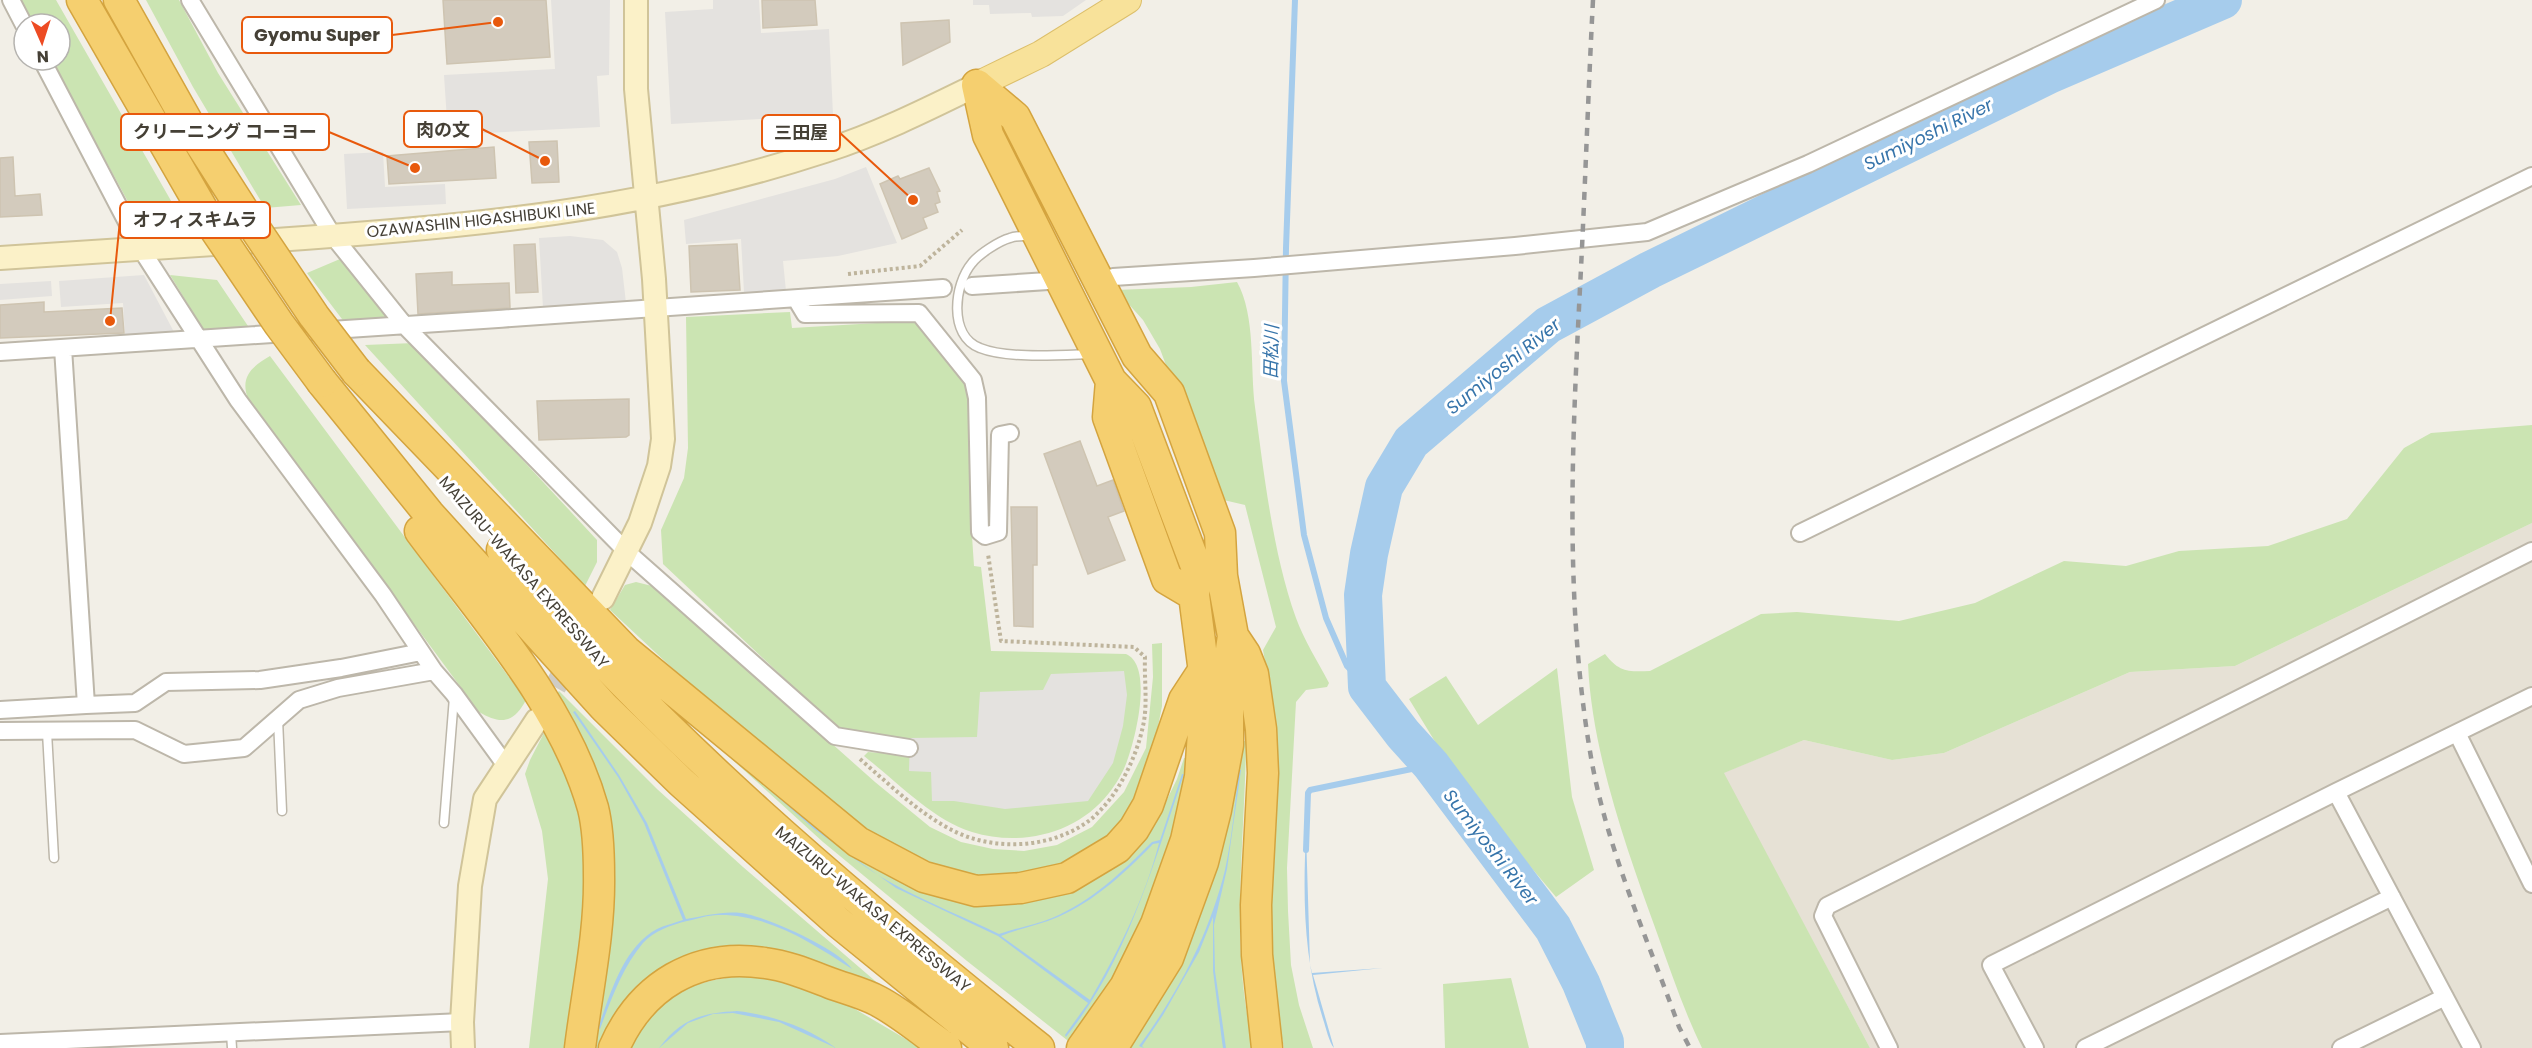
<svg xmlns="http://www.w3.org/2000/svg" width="2532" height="1048" font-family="Poppins,'Noto Sans JP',sans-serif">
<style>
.residential{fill:#e6e1d5}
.green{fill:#cbe4b2}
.parking{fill:#e4e2df}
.water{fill:#a6ccec;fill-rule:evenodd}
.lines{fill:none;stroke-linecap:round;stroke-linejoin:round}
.stream{stroke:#a6ccec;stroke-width:6}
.river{stroke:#a6ccec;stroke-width:38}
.building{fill:#d3cbbd;stroke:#cec4b1;stroke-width:1.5}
.secondary-tunnel{stroke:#cfccc4;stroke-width:22;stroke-dasharray:22 11;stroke-linecap:butt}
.lane-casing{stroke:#bdb7aa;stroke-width:11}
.street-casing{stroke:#bdb7aa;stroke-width:20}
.secondary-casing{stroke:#d0c499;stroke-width:26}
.primary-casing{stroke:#dcbf6b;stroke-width:28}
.highway-casing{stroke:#d4a43f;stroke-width:33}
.path{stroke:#beb49c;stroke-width:4;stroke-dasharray:3 3;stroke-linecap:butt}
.lane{stroke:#fff;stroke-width:8}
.street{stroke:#fff;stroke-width:16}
.secondary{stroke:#fbf1c8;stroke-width:22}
.primary{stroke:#f8e29a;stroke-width:26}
.highway{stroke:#f5cf6f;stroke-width:30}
.rail{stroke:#969696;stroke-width:4.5;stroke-dasharray:8 8;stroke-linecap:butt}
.highway-bridge-casing{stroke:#d4a43f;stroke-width:33;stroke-linecap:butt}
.highway-bridge{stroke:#f5cf6f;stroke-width:30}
.labels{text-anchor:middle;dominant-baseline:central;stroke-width:6;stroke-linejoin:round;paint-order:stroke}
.street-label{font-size:16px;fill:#454036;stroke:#fff}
.water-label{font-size:18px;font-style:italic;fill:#3674aa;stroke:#fff}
.leader{fill:none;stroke:#e8590c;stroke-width:2}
.callout-dot{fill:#e8590c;stroke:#fff;stroke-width:2}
.callout{fill:#fff;stroke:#e8590c;stroke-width:2}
.callout-label{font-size:18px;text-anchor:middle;font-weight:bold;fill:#454036}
</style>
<rect width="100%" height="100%" fill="#f2efe7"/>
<path class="residential" d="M2532 523V1048H1870L1723 773 1804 740 1892 760 1944 753 2130 672 2235 666Z"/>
<path class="green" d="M19 0H56L182 220 139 222 51 60H60V24H32Z
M146 0H179L218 73 301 205 265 208 193 87Z
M340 259 384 308 386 321 345 323 307 273Z
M170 275 217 280 250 329 205 332Z
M1237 282C1256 316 1250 368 1255 407 1264 474 1273 554 1296 618 1304 640 1318 662 1329 683L1327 687 1306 690 1296 702 1287 868 1288 911 1291 965 1299 1005 1313 1048H1284L1272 989 1267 673 1263 650 1276 627 1245 505 1215 498 1209 482 1217 479 1205 446 1197 448 1160 349 1143 320 1116 290 1191 287Z
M790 312 792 328 911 321 918 322 940 354 968 387 977 506H970L974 566 981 567 991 651 1126 654C1154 666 1135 740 1127 761 1123 773 1116 784 1109 793 1077 834 1021 847 972 832 934 821 895 780 864 756L868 752 908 755 837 728 663 564 661 530 684 478 688 448 686 317Z
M414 343 597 540V562L585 586 365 345Z
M270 356 526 700C514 723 501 725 479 712L248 399C240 377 251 367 270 356Z
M2532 425V523L2235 666 2130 672 1944 753 1892 760 1804 740 1724 773 1870 1048H1702C1684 1011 1671 972 1657 933 1627 850 1592 753 1588 664L1605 654C1619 672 1628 672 1650 671L1761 614 1797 612 1899 621 1975 603 2064 561 2126 566 2179 551 2268 546 2347 519 2404 448 2431 433Z
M636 582 652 586 659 590 875 782 930 827 961 842 993 849 1024 851 1057 845 1092 827 1124 792 1146 748 1153 677 1152 644 1162 643V706L1150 768 1127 815 1105 840 1058 867 995 878 958 873 902 854 802 781 670 666 610 610 625 585Z
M1557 668 1572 797 1594 870 1556 897 1461 784 1409 699 1446 676 1478 725Z
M559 691 657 789 743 867 881 986 878 991C832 967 786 945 733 948L600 1048H592L589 755 565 707 556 694Z
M546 729C560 755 576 785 581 814 594 892 577 971 566 1048H529L548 879 542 831 525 774 530 760Z
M715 740 834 835 1006 902 1158 818 1177 779 1184 758 1190 759C1183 806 1171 861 1152 905 1130 954 1102 999 1072 1044L967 961 823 842 713 742Z
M1239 741H1246C1245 843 1229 948 1254 1048H1128Z
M747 975 778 977 838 999 921 1048H629C639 1033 648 1013 662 1002 686 984 719 978 747 975Z
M1511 978 1529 1048H1445L1443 984Z"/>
<path class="parking" d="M551 0H610L609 75 597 76 600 127 448 135 444 75 555 69Z
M713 0H759L761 33 829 29 833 115 671 124 665 12 713 9Z
M973 0H1086L1063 16 1032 17 1031 13 990 14 989 5H973Z
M383 152 385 187 445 184 446 204 347 209 344 154Z
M866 167 897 243 838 256 783 261 786 291 744 292 741 239 686 244 684 220 835 179Z
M570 236 603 240 617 252 622 268 626 303 543 308 539 238Z
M144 275 174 332 125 335 123 303 61 307 59 281Z
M51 281 52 296 0 300V284Z
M1124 671 1127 695 1123 726 1113 763 1088 801 1005 809 954 801H932L931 772 909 771 910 738 977 737 980 692 1043 690 1051 674Z"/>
<path class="water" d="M575 711 619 775 647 823 686 919C705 916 722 911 741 913 766 916 840 950 852 969 812 943 768 914 718 915 708 915 697 919 687 921 671 925 654 931 643 943 622 968 611 1000 600 1029L598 1028C610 995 623 947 657 929 665 925 675 923 683 920L644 823 618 777 573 712Z
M1239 770H1241L1227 869 1214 925 1215 971 1226 1048H1223L1222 1041 1213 971V917L1199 952 1163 1015 1142 1046 1144 1048 1139 1046C1178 993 1209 935 1225 870 1232 838 1235 803 1239 770Z
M1182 774H1184C1153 865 1127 961 1066 1037L1065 1035 1088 1003 998 936 896 888 814 829 773 793 774 792C813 825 853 863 899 887 931 904 966 918 999 934 1016 928 1035 925 1052 918 1092 901 1122 872 1152 842L1160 840ZM1159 843C1145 898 1118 952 1090 1000L1001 936C1020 928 1040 925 1058 917 1096 900 1125 873 1153 844Z
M1306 832 1310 964 1312 973 1383 968 1313 975 1334 1048C1329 1042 1326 1028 1323 1019 1303 957 1303 896 1306 832Z
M737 1011C772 1015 807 1027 836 1048L779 1022 733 1013 713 1014 688 1023 659 1048C681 1019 701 1013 737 1011Z"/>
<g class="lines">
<path class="stream" d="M1295 0 1286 248 1284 381 1304 535 1326 618 1347 666 1367 687
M1306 850 1308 793 1310 790 1431 765"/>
<path class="river" d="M1605 1048V1042L1581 983 1553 928 1431 765 1403 734 1367 687 1363 595 1369 554 1384 487 1411 442 1548 325 1650 270 2051 74 2223 0"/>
</g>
<path class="building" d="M443 0H546L550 57 447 64Z
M762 0H815L817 25 763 28Z
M949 20 950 42 903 65 901 23Z
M557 141 559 182 532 183 529 142Z
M494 147 496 178 389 184 387 156Z
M13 157 15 196 40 194 42 215 0 217V158Z
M929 168 940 191 937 192 940 202 935 204 938 212 923 218 927 228 902 239 880 184 898 176 900 179Z
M535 244 538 292 516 293 514 245Z
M737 244 740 290 691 292 689 246Z
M452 272V285L509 283 510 308 418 314 416 274Z
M44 302V312L122 308 124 333 0 338V305Z
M629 399V435L626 437 539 440 537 401Z
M1080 441 1097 486 1113 480 1124 511 1108 517 1125 560 1088 574 1044 454Z
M1011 507H1037V565H1033V627L1014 626Z"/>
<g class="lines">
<path class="secondary-tunnel" d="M539 716 574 653"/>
<g class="lane-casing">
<path id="lane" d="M1033 236C1026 236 1017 235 1010 238 999 241 979 254 972 263 954 284 948 336 980 348 1007 359 1061 355 1091 354
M278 719 282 811
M47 732 54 858
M444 823 454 697
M231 1033 232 1048"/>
</g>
<g class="street-casing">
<path id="street" d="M11 0 24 25
M190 0 333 236 406 327 627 552 835 736 909 748
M42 60 141 249 238 400 383 595 434 671 454 694 507 767
M1113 277 1254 268 1515 246 1647 232 1808 164 2156 0
M972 286 1048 281
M796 299 805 314 919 313 973 380 977 398 980 532 985 536 998 532 1000 435 1010 433
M0 352C314 332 629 310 943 288
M1800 533 2532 176
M86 705 135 703 166 682 260 680 341 668 421 652
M0 710 86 705 63 348
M0 731 135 730 184 754 244 748 299 700 338 688 434 671
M2457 733 2532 884
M2336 792 2472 1048
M0 1043 462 1022
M1889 1048 1823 916 1827 906 2532 551
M2035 1048 1991 965 2336 792 2532 696
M2085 1048 2392 897
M2341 1048 2445 997"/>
</g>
<g class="secondary-casing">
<path id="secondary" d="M0 258C92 252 184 246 276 240 467 227 642 211 825 151 878 134 928 109 977 85
M603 598 640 523 659 466 663 439 654 279 636 89V0
M463 1048 462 1022 470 886 485 799 537 720"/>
</g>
<g class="primary-casing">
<path id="primary" d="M977 85 1041 54 1128 0"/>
</g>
<g class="highway-casing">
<path id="highway" d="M82 0 208 219
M119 0 196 137 246 215
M977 85 1015 117 1137 356 1169 393 1220 533 1222 576 1233 636 1228 670V745L1216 810 1203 862 1168 958 1112 1048
M977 85 988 135 1111 381 1117 399
M356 371 626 651 858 842 924 877 976 891 1021 888 1067 878 1117 848 1134 829 1148 805 1184 700 1203 671
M1111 381 1108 417 1167 579 1194 595
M322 382 429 514 604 707 681 782 839 923 993 1048
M420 531C483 616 564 705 593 808 598 828 599 855 599 876 600 933 587 991 580 1048
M502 550C660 737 848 896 1039 1048
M1233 636 1245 654 1253 674 1261 729 1263 773 1256 905 1257 955 1267 1048
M614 1048C641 986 696 952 765 963 788 966 809 975 830 983 846 989 863 993 878 1001 901 1013 924 1033 946 1048
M1082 1048 1125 987 1156 924 1186 840 1200 777 1206 688 1194 595 1197 569 1136 407 1111 381"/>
</g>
<path class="path" d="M848 274 920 266 962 230
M860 759C889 784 916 811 950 829 992 852 1052 849 1090 820 1117 798 1136 759 1143 726 1148 705 1144 678 1145 657L1134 647 1001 641 988 554"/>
<use href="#lane" class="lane"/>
<use href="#street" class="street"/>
<use href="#secondary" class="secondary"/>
<use href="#primary" class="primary"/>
<use href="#highway" class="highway"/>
<path class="rail" d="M1593 0C1588 96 1585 192 1580 288 1572 446 1564 606 1592 763 1609 854 1648 940 1679 1027L1690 1048"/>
<g class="highway-bridge-casing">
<path id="highway-bridge" d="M246 215 314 316 356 371
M208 219 279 324 322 382"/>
</g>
<use href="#highway-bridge" class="highway-bridge"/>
</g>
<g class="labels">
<g class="street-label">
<text transform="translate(481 220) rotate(-6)">OZAWASHIN HIGASHIBUKI LINE</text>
<text transform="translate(524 572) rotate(49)">MAIZURU-WAKASA EXPRESSWAY</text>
<text transform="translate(873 909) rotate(40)">MAIZURU-WAKASA EXPRESSWAY</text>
</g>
<g class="water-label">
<text transform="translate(1928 134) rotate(-26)">Sumiyoshi River</text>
<text transform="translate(1271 352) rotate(-89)">田松川</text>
<text transform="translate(1503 366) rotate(-39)">Sumiyoshi River</text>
<text transform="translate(1491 847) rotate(52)">Sumiyoshi River</text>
</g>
</g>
<path class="leader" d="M498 22L392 35M545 161L482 129M415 168L329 132M913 200L840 133M110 321L120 220"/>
<g class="callout-dot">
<circle cx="498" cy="22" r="6"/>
<circle cx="545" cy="161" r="6"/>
<circle cx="415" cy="168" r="6"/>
<circle cx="913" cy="200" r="6"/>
<circle cx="110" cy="321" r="6"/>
</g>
<g class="callout">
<rect x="242" y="17" width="150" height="36" rx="6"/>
<rect x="404" y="111" width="78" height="36" rx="6"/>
<rect x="121" y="114" width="208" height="36" rx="6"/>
<rect x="762" y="115" width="78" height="36" rx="6"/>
<rect x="120" y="202" width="150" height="36" rx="6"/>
</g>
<g class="callout-label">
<text x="317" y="41">Gyomu Super</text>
<text x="443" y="136">肉の文</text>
<text x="225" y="138">クリーニング コーヨー</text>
<text x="801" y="139">三田屋</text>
<text x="195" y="226">オフィスキムラ</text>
</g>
<g transform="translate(42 42) rotate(177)"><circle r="28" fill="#ffffff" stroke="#b5b3af" stroke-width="1.5"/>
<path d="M0-4.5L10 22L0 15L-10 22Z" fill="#ed4b23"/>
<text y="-9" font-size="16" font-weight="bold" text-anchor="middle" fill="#454036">N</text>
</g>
</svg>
